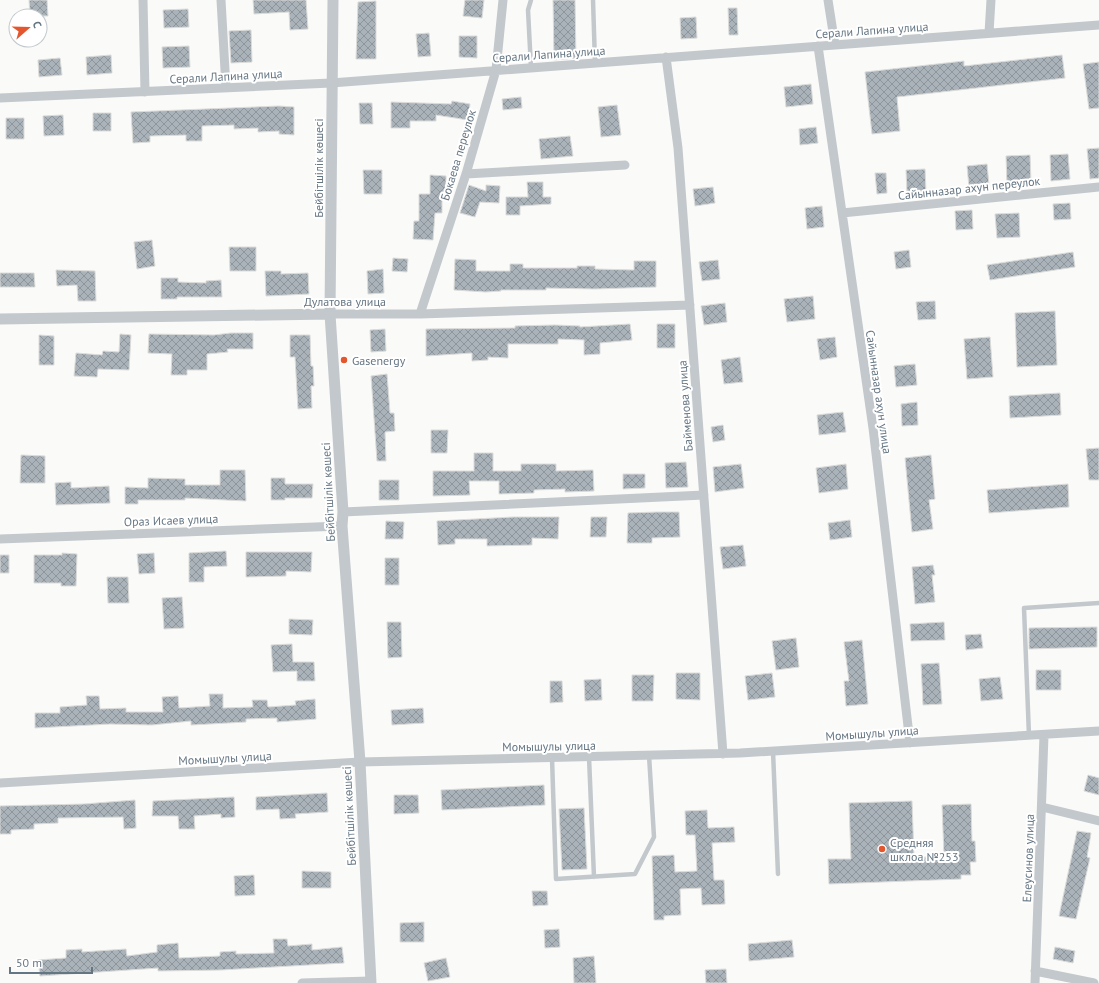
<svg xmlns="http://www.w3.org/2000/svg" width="1099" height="983" font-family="'PT Sans',sans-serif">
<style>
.building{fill:url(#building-cross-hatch);stroke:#dcdcda}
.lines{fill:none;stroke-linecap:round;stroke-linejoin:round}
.service{stroke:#c3c8cc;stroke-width:4.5}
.minor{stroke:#c3c8cc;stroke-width:9}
.tertiary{stroke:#c3c8cc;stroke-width:11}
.poi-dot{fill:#e4572e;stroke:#fff;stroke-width:1.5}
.labels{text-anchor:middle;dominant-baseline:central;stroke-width:4;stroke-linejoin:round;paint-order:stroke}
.street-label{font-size:12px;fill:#657683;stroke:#fff}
.poi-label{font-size:12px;fill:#657683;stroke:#fff;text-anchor:start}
</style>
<defs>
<pattern id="building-cross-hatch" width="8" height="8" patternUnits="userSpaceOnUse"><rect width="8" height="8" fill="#aab3b9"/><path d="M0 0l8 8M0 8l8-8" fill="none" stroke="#8e969c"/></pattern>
</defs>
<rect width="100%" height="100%" fill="#fafaf8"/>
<path class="building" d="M29 0H47L48 16H30Z
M253 0H306L308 29 290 30 289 12 254 14Z
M465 0H484L482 18 463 16Z
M553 0H575L576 58 554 60Z
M376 1V59H356L358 2Z
M728 8H737L738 35H729Z
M188 9 189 27 164 28 163 10Z
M696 17 697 38 681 39 680 18Z
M251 30 252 62 231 63 229 31Z
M429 33 431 56 418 57 416 34Z
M459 36H477V58L459 57Z
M189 46 190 67 163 68 162 47Z
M111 55 112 73 87 75 86 57Z
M1062 55 1065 78 897 97 900 131 872 134 865 72 964 61V66Z
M60 58 62 75 39 77 38 60Z
M1099 62V108L1089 109 1083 64Z
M811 84 813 104 786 107 784 87Z
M521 97 522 108 503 110 502 99Z
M452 101 470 104 468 120 436 115V121H410V128H391V102L451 104Z
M359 103H372L373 124H360Z
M617 105 621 135 601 137 598 107Z
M279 106 294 107V135L279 134V131L258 132V128L234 129V125L202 126V141H186V135L150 136V142L133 143 131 112Z
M93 113H111V131H93Z
M63 115 64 135 44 136 43 116Z
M6 118H24V139H6Z
M816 127 818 143 800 145 799 129Z
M570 136 573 156 541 159 539 139Z
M1099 148V178L1090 179 1087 149Z
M1068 154 1070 179 1051 181 1050 155Z
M1030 155 1031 183 1007 185 1006 156Z
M987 164 989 185 969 187 967 166Z
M925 169 926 192 907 193 906 170Z
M363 170H382V194H364Z
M875 173H886L887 193 877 194Z
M430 175 446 176V192H442V213H435L433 240 413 239 414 221H419V194H430Z
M527 182H543V197H551V204L520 206V215H506V197H528Z
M469 185 486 191V185L500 186 499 203 480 202 475 217 460 213Z
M713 187 715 203 695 206 693 189Z
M1070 203 1071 219 1054 220 1053 204Z
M822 206 824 227 807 229 805 208Z
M972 210 973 229 956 230 955 211Z
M1019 213 1020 237 997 238 995 214Z
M152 240 155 266 137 269 134 242Z
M229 247H256V271H230Z
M909 250 911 267 896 269 894 252Z
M1073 252 1075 267 990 280 987 265Z
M393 258 408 259 407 272 392 271Z
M455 259 476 260V271H510V264H523V268H577V266H595V269L634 270V261H656V287L595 289 546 288V290H501V291L486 292 454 290Z
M718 260 720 279 702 281 699 262Z
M383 269 384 293 368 294 367 271Z
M56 270 95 271 96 301H78L77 285 57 286Z
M265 271H281V274L308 273 309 294 266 296Z
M0 273H34L35 287H0Z
M161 278H178V282L206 283V281L221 280 222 297H177V299H161Z
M813 296 815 319 787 322 784 299Z
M935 301 936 319 918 320 916 302Z
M725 303 727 322 704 325 701 306Z
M1055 311 1057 365 1017 367 1015 313Z
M630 324 632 340 600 343V354L584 355V340L558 339V344H508V358L488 357V360L472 361V353L426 356V329L515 328V326L555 325 580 326V327Z
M657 324H675V348H657Z
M385 329 386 351 371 352 370 330Z
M231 333H253V349H227L228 352 207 354V370H187V375H171L172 354 148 353 149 334 214 335Z
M120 334 131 335 129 370 98 369 97 377 74 376 76 353 102 355 103 351 119 352Z
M39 335 54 336V365H39Z
M290 335H310L311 366H313L314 386H311L312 408 298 409 295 357H290Z
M835 337 837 357 820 360 817 339Z
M990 337 993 377 967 379 964 339Z
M740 357 743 382 724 384 721 360Z
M915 364 917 385 896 387 894 366Z
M387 374 390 413H394L395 431 385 432 386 461H377L371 376Z
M1060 393 1061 415 1010 418 1009 396Z
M917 402 918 425 902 426 901 404Z
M843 412 846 432 819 435 817 415Z
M723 425 725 440 713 442 711 427Z
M431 430H448L447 453H431Z
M1099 448V480H1089L1086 449Z
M474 453H493V471H521V464H556V471L593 470 594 491 565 492V489L534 490V493L499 494V481H469L470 495 433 496V471H474Z
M21 455 45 456V483H20Z
M931 455 935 499 929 500 933 529 912 532 905 458Z
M686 462 688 487 666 488 665 463Z
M741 464 744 488 715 492 713 467Z
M846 464 848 489 819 493 816 468Z
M220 470H245L246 501 185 498V500H138V504H125V487L148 488V478L185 479V485H220Z
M623 474H645V488L623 489Z
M271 478H285V484H313L312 498H285V500H271Z
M379 480H399V500H379Z
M71 482V488L109 486 110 503 56 505 55 483Z
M1068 484 1069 507 989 513 987 490Z
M658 512H679L680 537 652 538V543H627L628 513Z
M513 517H559L558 539 532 538V545L487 546V539H455V544L438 545 437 521Z
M591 517H607L606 537H590Z
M850 520 852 537 830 540 828 523Z
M386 521 404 522 403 539H385Z
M743 545 746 566 723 569 720 547Z
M226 551 227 566 204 567V582H189V553Z
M246 552H312L311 572 286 571V576L246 577Z
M62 553 77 554 76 586H61V583H34V555H62Z
M154 553 155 573 139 574 137 554Z
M0 555H9V573H0Z
M385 558H399V585H385Z
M933 565 935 575H932L935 602 915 604 912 567Z
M107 577H128L129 603H108Z
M182 597 184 628 164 629 162 598Z
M289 619 313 620 312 635 289 634Z
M387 622H401L402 657 388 658Z
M944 622 945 640 911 641 910 624Z
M1097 627V647L1029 649V628Z
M981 634 983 648 966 650 965 635Z
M796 638 799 667 776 670 772 641Z
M862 640 868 704 846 706 844 681H849L844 642Z
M292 644 293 662H314L315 681H297V671L273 672 271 645Z
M939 663 942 704 923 705 921 664Z
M1036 670H1061V690H1036Z
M676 673H700V700L676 699Z
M772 673 775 697 748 700 745 676Z
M632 675H654L653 701H632Z
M1000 677 1003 699 981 701 979 679Z
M601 679 602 700 585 701 584 680Z
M550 681H562L563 702 550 703Z
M209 694H223V708L253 707 252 700H267L268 707 296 705 295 701 315 699 316 719 277 722V718L246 719V722L191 725V721L152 725 110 724 35 728V713H60V707L87 705 86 696H99L100 709 126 708V712H163L162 697 178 696 179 708 210 706Z
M423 708 424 723 392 725 391 710Z
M1088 775 1099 778V795L1084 791Z
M544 785 545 805 442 810 441 790Z
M327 793 328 812 295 814 296 818 280 819 279 809 256 810V797Z
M394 795H418L419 813 394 814Z
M234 797 235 817 221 818V814L194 816 195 829H179L178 816H152L153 801Z
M135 800 136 828 124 829 123 817 58 818V823L34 824V829L11 830V834H0V806L84 804Z
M912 801 914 857 944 856 942 805 971 804 972 841H975L976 862H970L971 875H961V879L829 884 828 859H851L849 803Z
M584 808 587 869 562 870 559 809Z
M707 810 708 828 734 827 735 842 712 843 714 880H724L725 904 702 905 701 888 680 889 681 915 664 916V920H654L652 856 674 855 675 872 697 871 695 835H686L685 811Z
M1077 831 1091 833 1087 857 1090 858 1076 919 1059 916Z
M302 871 331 872V888H302Z
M254 875 255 895 235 896 234 876Z
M532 891H547L548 905 533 906Z
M424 922V942H400V923Z
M559 929 560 947 545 948 544 930Z
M273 939H287L288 946 312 944V950L342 947 344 963 221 970 158 971V968L40 976 38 960 66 958V950L82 949V952L126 949 127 956 157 952V945L178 943 179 958 220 956V952L236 951V954L274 953Z
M792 940 794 957 749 961 748 944Z
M1055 947 1075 951 1073 963 1053 959Z
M594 956 596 983H574L573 958Z
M446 958 450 977 428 981 424 963Z
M726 969 727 983H706L705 970Z"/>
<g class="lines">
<path class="service" d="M531 0 528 10 531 68
M593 0 595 63
M1029 736 1024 608 1099 603
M773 751 778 874
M589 757 594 877
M552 758 556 879 635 874 654 837 649 755"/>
<path class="minor" d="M143 0 145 92
M221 0 226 88
M828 0 835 45
M989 33 991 0
M818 46 873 428 910 743
M666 57 678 148 723 754
M0 98 331 83 1099 25
M466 174 625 165
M842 213 1099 187
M330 314H420L690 305
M420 314 466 174 496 70 503 0
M343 512 704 495
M0 539 342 526
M0 783 360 762 740 753 1099 731
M1042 807 1099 821
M1035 971 1094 983
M302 983 370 981
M1035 983 1044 735"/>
<path class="tertiary" d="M333 0 330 314 343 512 342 526 360 762 371 983
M0 319 330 314"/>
</g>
<g class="poi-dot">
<circle cx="344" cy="360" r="4"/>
<circle cx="882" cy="849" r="4"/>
</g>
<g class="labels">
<g class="street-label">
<text transform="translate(872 30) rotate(-4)">Серали Лапина улица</text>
<text transform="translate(549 54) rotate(-4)">Серали Лапина улица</text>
<text transform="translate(226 76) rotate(-3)">Серали Лапина улица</text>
<text transform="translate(458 155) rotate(-73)">Бокаева переулок</text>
<text transform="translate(318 168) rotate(-90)">Бейбітшілік көшесі</text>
<text transform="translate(969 188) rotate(-6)">Сайынназар ахун переулок</text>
<text x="345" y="301">Дулатова улица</text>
<text transform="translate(879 392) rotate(82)">Сайынназар ахун улица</text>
<text transform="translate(685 406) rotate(-94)">Байменова улица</text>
<text transform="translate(328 492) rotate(-93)">Бейбітшілік көшесі</text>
<text transform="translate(171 520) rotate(-2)">Ораз Исаев улица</text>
<text transform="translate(872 733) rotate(-4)">Момышулы улица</text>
<text transform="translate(549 746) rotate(-1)">Момышулы улица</text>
<text transform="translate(225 758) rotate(-3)">Момышулы улица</text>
<text transform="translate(349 816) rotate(-93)">Бейбітшілік көшесі</text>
<text transform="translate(1028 858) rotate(-88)">Елеусинов улица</text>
</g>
<g class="poi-label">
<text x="352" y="360">Gasenergy</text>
<text x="890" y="842">Средняя<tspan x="890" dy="14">шклоа №253</tspan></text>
</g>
</g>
<g transform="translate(28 28) rotate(70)"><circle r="19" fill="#ffffff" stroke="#c1c8cd"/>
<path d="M0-3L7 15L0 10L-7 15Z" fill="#e4572e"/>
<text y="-6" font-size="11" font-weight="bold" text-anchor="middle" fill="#657683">С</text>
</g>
<path d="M10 967v6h82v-6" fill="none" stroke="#657683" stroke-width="2"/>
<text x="16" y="967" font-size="12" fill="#657683" stroke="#ffffff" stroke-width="3" paint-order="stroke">50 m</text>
</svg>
